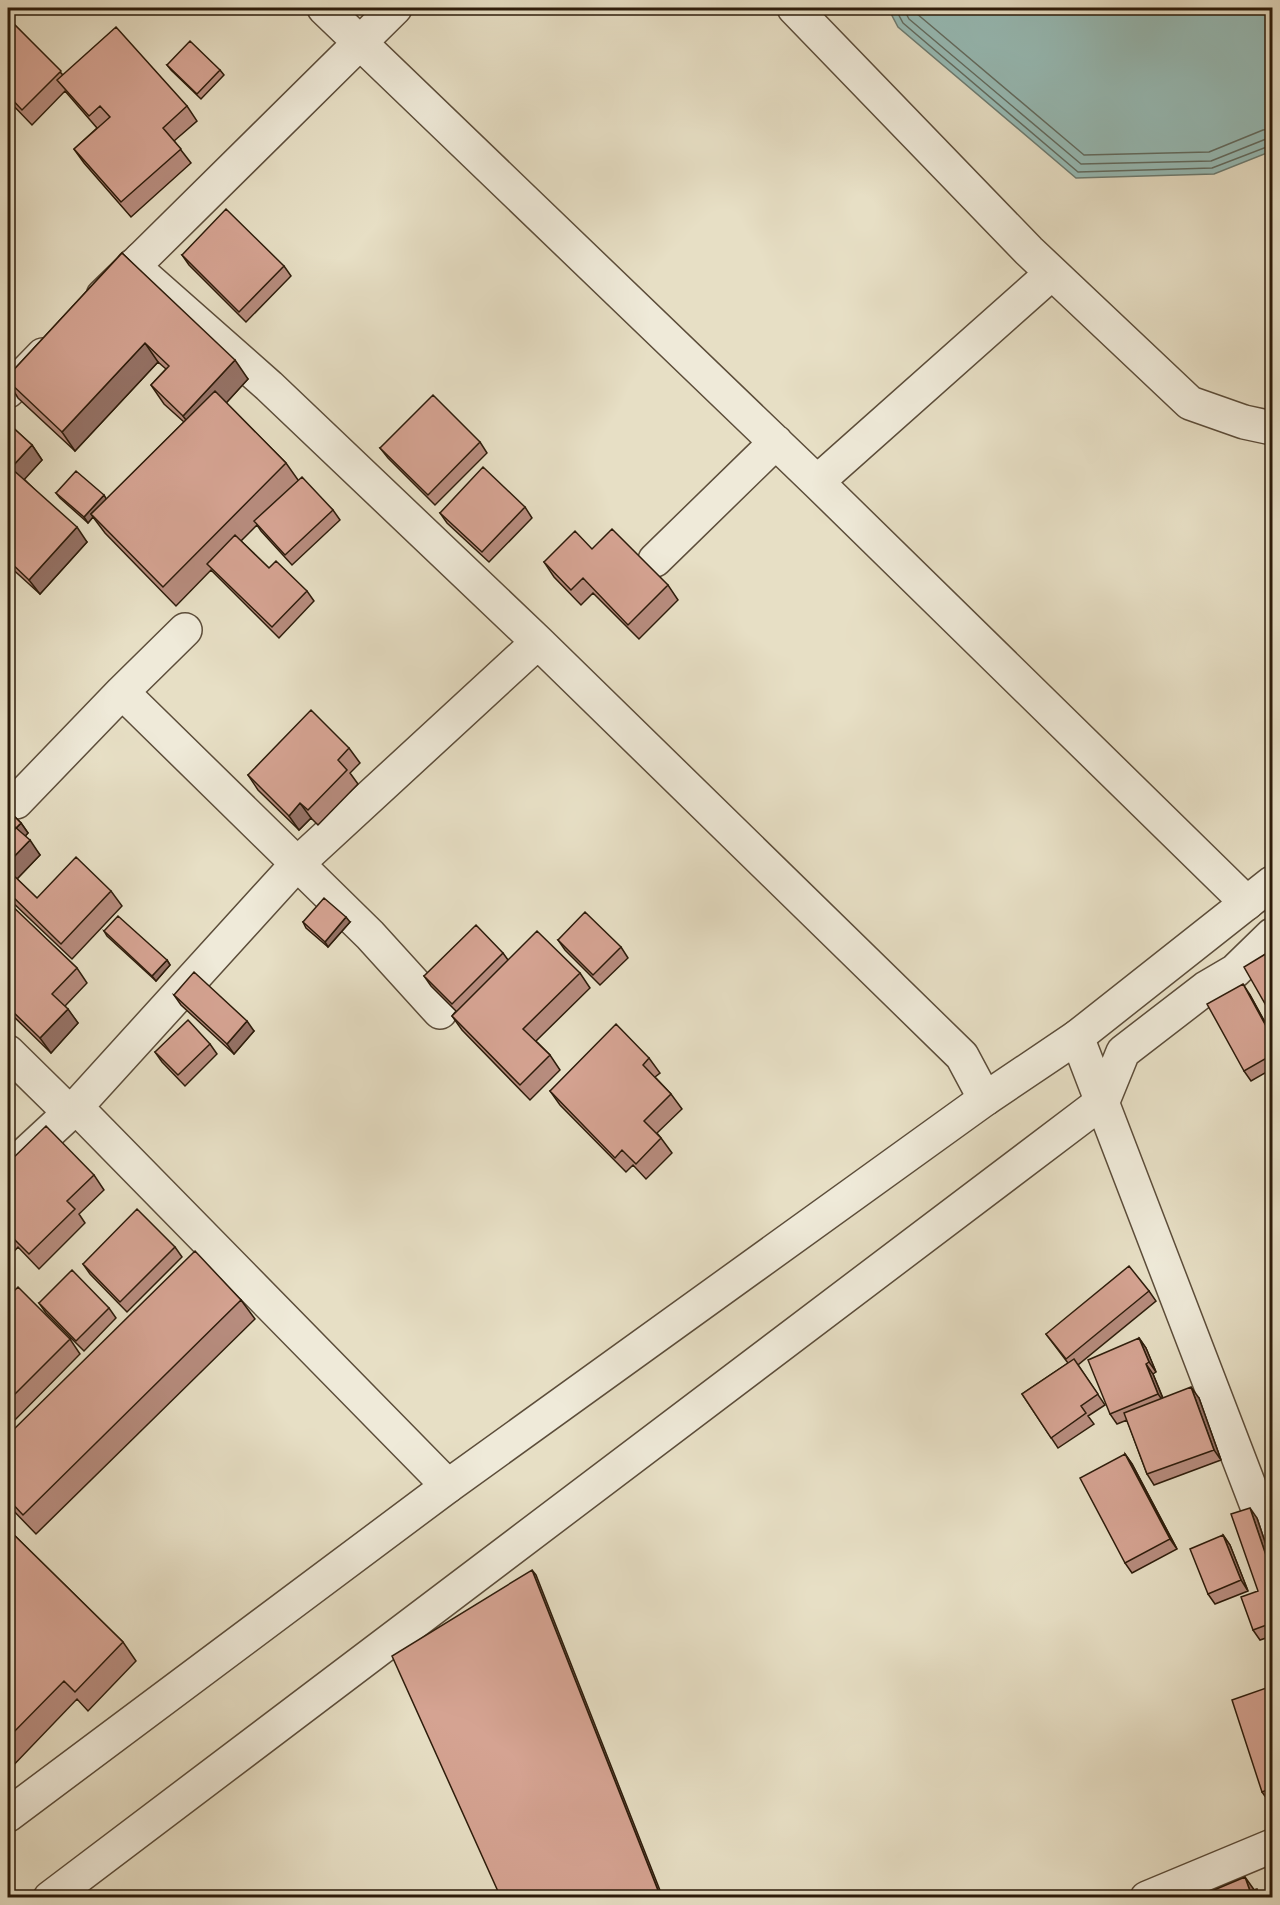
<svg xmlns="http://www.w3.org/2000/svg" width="1280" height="1905" font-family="'IM FELL Great Primer',serif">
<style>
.water{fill:#97bcb7;stroke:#6d7c72;stroke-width:1.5}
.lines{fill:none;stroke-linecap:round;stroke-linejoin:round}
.shore{stroke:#626c61;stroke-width:1.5}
.minor-casing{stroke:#5c4d3a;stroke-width:36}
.tertiary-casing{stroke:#5c4d3a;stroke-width:36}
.minor{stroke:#efead9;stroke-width:33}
.tertiary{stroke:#efead9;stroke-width:33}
.wall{fill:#b78c7e;stroke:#2d1c0b;stroke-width:1.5}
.shaded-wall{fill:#957266;stroke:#2d1c0b;stroke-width:1.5}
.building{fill:#d5a392;stroke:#2d1c0b;stroke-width:1.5}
</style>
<rect width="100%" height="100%" fill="#e7dfc5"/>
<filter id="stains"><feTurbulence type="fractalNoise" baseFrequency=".00333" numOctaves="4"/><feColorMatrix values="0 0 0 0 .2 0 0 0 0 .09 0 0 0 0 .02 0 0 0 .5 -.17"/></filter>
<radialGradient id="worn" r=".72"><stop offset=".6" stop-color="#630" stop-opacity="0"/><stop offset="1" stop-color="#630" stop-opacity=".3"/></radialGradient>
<path class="water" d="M888 8H1272V151L1214 174 1076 178 898 27Z"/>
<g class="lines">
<path class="shore" d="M895 8 903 23 1078 172 1212 168 1272 145
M903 8 909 19 1081 164 1211 161 1266 139 1272 138
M913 8 916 13 1084 155 1209 152 1263 130 1272 129"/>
<g class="minor-casing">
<path id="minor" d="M324 8 817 482 1247 903
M794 8 1029 251 1190 403 1244 422 1272 428
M141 259 395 8
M133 266 269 386 538 642 962 1056 985 1099
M817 482 1052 273
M655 560 776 442
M122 692 185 630
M16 802 122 692 370 935 440 1012
M1077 1037 1272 1545
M8 1052 67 1110 76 1107 448 1486
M8 1170 76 1107 297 864 538 642
M50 1898 1103 1101 1123 1052 1206 988 1235 971 1272 935
M1147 1898 1272 1846"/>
</g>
<g class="tertiary-casing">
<path id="tertiary" d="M103 296 141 259
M8 391 43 355
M8 1815 448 1486 985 1099 1077 1037 1272 883"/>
</g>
<use href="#minor" class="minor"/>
<use href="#tertiary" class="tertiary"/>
</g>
<path class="wall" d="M8 18 63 75 187 106 197 121 174 141 191 163 131 217 84 163 74 149 97 128 65 91 32 125 8 100Z
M167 65 220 70 224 75 201 99 171 70Z
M122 253 248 379 226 403 286 463 298 480 333 510 340 520 292 565 261 531 257 525 241 541 269 568 307 591 314 601 279 638 211 570 176 606 105 533 93 517 88 523 60 498 56 493 107 499 184 422 164 404 151 385 166 369 158 362 75 451 18 398 8 382V376Z
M182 255 284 266 291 276 246 322 189 265Z
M8 423 32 445 42 460 24 479 87 542 40 594 8 565Z
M480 442 487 453 435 505 388 458 380 448Z
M525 507 532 518 489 562 447 523 440 513Z
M592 549 668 585 678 600 639 639 593 593 581 605 554 577 544 562Z
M349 748 360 763 350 773 358 784 318 825 311 818 299 830 258 790 248 775Z
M8 810 21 823 28 833 25 836 40 855 17 879 37 898 111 891 122 906 72 959 11 901 9 904 77 968 87 983 65 1006 78 1023 51 1053 8 1011Z
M303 922H350L328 947 306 928Z
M104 931 167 960 170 965 156 981 107 936Z
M558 940 621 947 628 958 600 985 565 950Z
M503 953 508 960 580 973 590 988 536 1041 550 1055 560 1070 530 1100 462 1030 452 1016 456 1011 431 986 424 976Z
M174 995 254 1031 234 1054 181 1005Z
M1250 995 1272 1035V1069L1251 1081 1244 1071Z
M210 1044 217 1054 185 1086 162 1062 155 1052Z
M649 1058 660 1073 655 1077 671 1094 682 1109 657 1133 661 1138 672 1153 646 1179 633 1165 626 1172 560 1105 550 1091Z
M8 1163 94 1175 104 1190 79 1214 85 1223 39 1269 18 1247 8 1258Z
M175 1247 182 1257 127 1312 90 1274 83 1264Z
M1149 1291 1156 1301 1078 1365 1105 1405 1088 1416 1094 1424 1058 1448 1022 1394 1068 1363 1046 1334Z
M8 1297 70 1339 80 1354 8 1427Z
M241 1300 255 1319 36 1534 8 1505V1435Z
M39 1303 109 1308 116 1318 84 1351 46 1313Z
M1139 1338 1146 1348 1156 1372 1153 1374 1163 1398H1199L1221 1460 1154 1485 1147 1474 1127 1420 1117 1424 1110 1414Z
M1125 1454 1132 1464 1177 1549 1132 1573 1125 1563Z
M1257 1518 1272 1563V1636L1260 1640 1253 1630 1258 1591Z
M8 1529 123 1642 136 1661 88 1711 77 1699 8 1771Z
M1223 1535 1230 1545 1248 1591 1215 1604 1208 1594Z
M1272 1686V1806L1262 1792Z"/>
<path class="shaded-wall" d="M145 343 158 362 75 451 62 432Z
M235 360 248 379 197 435 183 416Z
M32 445 42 460 22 482 11 468Z
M104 495 107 500 91 514 93 517 88 523 84 517Z
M77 527 87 542 40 594 29 580Z
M300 803 311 818 299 830 289 816Z
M21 823 28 833 8 855V837Z
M30 840 40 855 14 882 8 872V863Z
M8 895 11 901 8 905Z
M346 917 350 922 328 947 325 942Z
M167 960 170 965 156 981 152 976Z
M1243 984 1250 995 1272 1035V1037Z
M68 1009 78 1023 51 1053 40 1038Z
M247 1021 254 1031 234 1054 227 1044Z
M1139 1338 1146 1348 1156 1372 1149 1362Z
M1146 1364 1153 1374 1165 1404 1158 1394Z
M1191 1387 1199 1398 1221 1460 1214 1450Z
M1125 1454 1132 1464 1177 1549 1170 1539Z
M1250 1508 1257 1518 1272 1563V1573Z
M1223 1535 1230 1545 1248 1591 1241 1580Z
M532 1570 536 1575 663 1898H661Z
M1245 1877 1255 1891H1250Z"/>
<path class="building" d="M8 18 61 71 22 110 8 95Z
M116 27 187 106 163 128 181 149 121 202 74 149 110 117 100 106 89 116 57 80Z
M190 41 220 70 197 94 167 65Z
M226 209 284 266 239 312 182 255Z
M122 253 235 360 183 416 151 385 169 366 145 343 62 432 8 381V376Z
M215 391 286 463 163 587 91 514Z
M433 395 480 442 428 495 380 448Z
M8 423 32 445 11 468 77 527 29 580 8 560Z
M483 467 525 507 482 552 440 513Z
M76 471 104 495 84 517 56 493Z
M302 477 333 510 285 555 254 521Z
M612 529 668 585 628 625 583 578 571 590 544 562 575 531 592 549Z
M235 535 269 568 276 561 307 591 272 627 207 564Z
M311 710 349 748 338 760 347 770 308 810 300 803 289 816 248 775Z
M8 810 21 823 8 836Z
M15 827 30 840 8 863V836Z
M76 857 111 891 61 944 8 892V870L37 898Z
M324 898 346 917 325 942 303 922Z
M8 902 77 968 52 994 68 1009 40 1038 8 1007Z
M585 912 621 947 593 975 558 940Z
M118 916 167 960 152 976 104 931Z
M476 925 503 953 452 1004 424 976Z
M537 931 580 973 523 1029 550 1055 520 1085 452 1016Z
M1272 950V1016L1244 967Z
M194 972 247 1021 227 1044 174 995Z
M1243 984 1272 1037V1055L1244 1071 1207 1004Z
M188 1020 210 1044 178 1075 155 1052Z
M616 1024 649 1058 643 1065 671 1094 644 1121 661 1138 636 1164 622 1150 615 1158 550 1091Z
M46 1126 94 1175 67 1201 75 1209 29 1254 8 1233V1163Z
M137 1209 175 1247 120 1302 83 1264Z
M195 1251 241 1300 23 1515 8 1499V1435Z
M1129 1266 1149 1291 1066 1359 1046 1334Z
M72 1270 109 1308 76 1341 39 1303Z
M18 1287 70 1339 8 1401V1297Z
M1139 1338 1149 1362 1146 1364 1158 1394 1110 1414 1088 1360Z
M1074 1359 1098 1394 1081 1406 1086 1413 1051 1438 1022 1394Z
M1191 1387 1214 1450 1147 1474 1124 1413Z
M1125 1454 1170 1539 1125 1563 1080 1478Z
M1250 1508 1272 1573V1623L1253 1630 1241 1597 1258 1591 1231 1514Z
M8 1529 123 1642 75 1692 64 1681 8 1738Z
M1223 1535 1241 1580 1208 1594 1190 1549Z
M532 1570 661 1898H501L392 1656Z
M1272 1686V1788L1262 1792 1232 1700Z
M1245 1877 1250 1891 1257 1889 1260 1898H1195Z"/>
<rect width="1280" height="1905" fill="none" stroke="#e7dfc5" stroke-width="30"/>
<rect x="9" y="9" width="1262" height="1887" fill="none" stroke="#2d1c0b" stroke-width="3"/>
<rect x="15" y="15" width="1250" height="1875" fill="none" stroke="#2d1c0b" stroke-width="1.5"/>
<rect width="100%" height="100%" filter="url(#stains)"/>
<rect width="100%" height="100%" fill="url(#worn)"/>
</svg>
